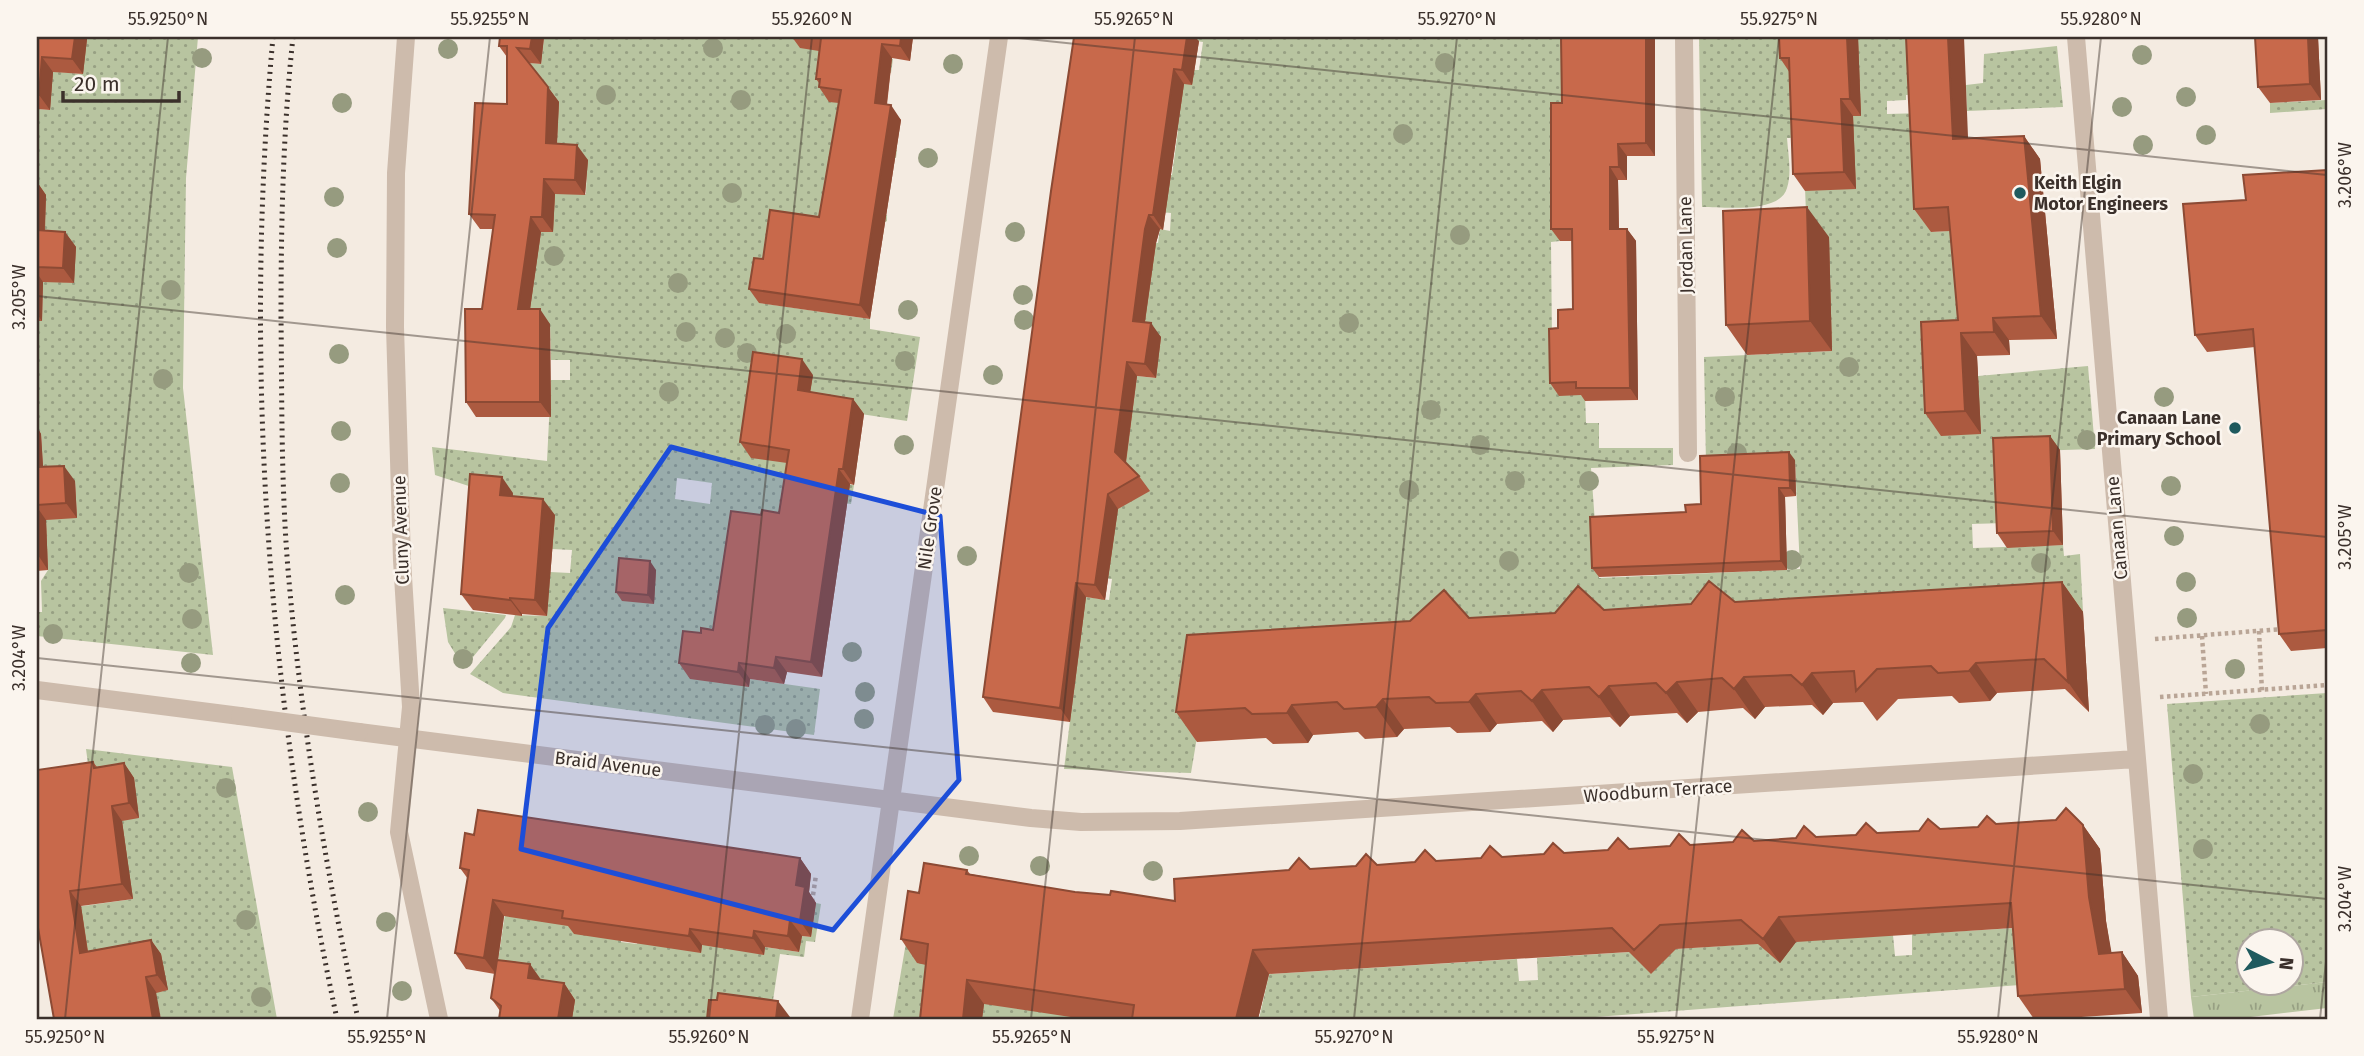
<svg xmlns="http://www.w3.org/2000/svg" width="2364" height="1056" font-family="'Fira Sans',sans-serif">
<style>
.grass{fill:url(#grass-tufts)}
.park{fill:url(#park-dots);fill-rule:evenodd}
.lines{fill:none;stroke-linecap:round;stroke-linejoin:round}
.path{stroke:#b9a596;stroke-width:4.5;stroke-dasharray:3.5 3.5;stroke-linecap:butt}
.minor{stroke:#cdbbac;stroke-width:18}
.rail{stroke:#3b302b;stroke-width:5;stroke-dasharray:2 5;stroke-linecap:butt}
.minor-bridge{stroke:#cdbbac;stroke-width:18}
.tree{fill:#969b7f}
.wall{fill:#ac5a40}
.shaded-wall{fill:#8c4a34}
.building{fill:#c8694b;stroke:#8c4a34;stroke-width:2}
.marked{fill:#1d4ed8;fill-opacity:0.2;stroke:#1d4ed8;stroke-width:5;stroke-linejoin:round}
.ticks{fill:none;stroke:#3b302b;stroke-width:2;stroke-opacity:0.45}
.poi-dot{fill:#1f5a5e;stroke:#fbf5ee;stroke-width:2.5}
.labels{text-anchor:middle;dominant-baseline:central;stroke-width:5;stroke-linejoin:round;paint-order:stroke}
.poi-label{font-size:18px;font-weight:bold;fill:#3b302b;stroke:#fbf5ee;text-anchor:start}
.street-label{font-size:18px;fill:#3b302b;stroke:#fbf5ee}
.neatline{fill:none;stroke:#3b302b;stroke-width:2.5}
.ticks-label{font-size:18px;text-anchor:middle;fill:#3b302b}
</style>
<defs>
<pattern id="grass-tufts" width="24" height="20" patternUnits="userSpaceOnUse" patternTransform="scale(1.75)"><rect width="24" height="20" fill="#b8c4a0"/><path d="M3 7l-1-3M5 7V3M7 7l1-3M15 17l-1-3M17 17v-4M19 17l1-3" fill="none" stroke="#97a083"/></pattern>
<pattern id="park-dots" width="8" height="8" patternUnits="userSpaceOnUse" patternTransform="scale(1.75)"><rect width="8" height="8" fill="#b8c4a0"/><path d="M2 2h.1M6 6h.1" fill="none" stroke="#97a083" stroke-width="1.8" stroke-linecap="round"/></pattern>
</defs>
<rect width="100%" height="100%" fill="#f4ebe1"/>
<path class="grass" d="M2327 982V1008L2234 1019H2194L2191 997Z"/>
<path class="park" d="M63 37H198L186 178 183 388 213 655 37 636V612H42L41 581 48 570 45 517 77 518 75 481 44 486 41 434H37V321L42 320 43 280 74 283 44 247 37 195V109L49 110 53 68 59 72 83 74Z
M544 37H827L893 59 891 73 830 66 886 108 863 145 897 150 896 158 843 150 834 206 887 215V221L760 303 870 319V329L920 337 907 421 808 406 798 477 854 485 851 504 829 501 712 643 749 687 750 679 820 689 814 735 503 693 470 674 511 627 515 615 547 616 550 572 570 573 572 550 552 549 481 490 435 475 432 447 547 461 551 380H570V360H551L550 324H493L511 255 555 190 563 194H586L587 160 563 158 510 61 541 64ZM677 478 712 483 710 504 675 499Z
M1167 37H1592L1559 220 1560 241 1551 242 1552 341 1585 395 1586 423H1599V448H1673V465L1591 468 1599 578 1800 569 1795 461 1706 464 1704 357 1832 351 1807 238 1803 138H1787C1788 153 1792 173 1787 188 1780 214 1724 207 1702 207L1699 37H1921L1922 94 1906 95V100L1887 101V114L1924 113 1931 232 1964 230 1978 376 2088 366 2095 449 2004 452 2006 523 1972 524 1973 548 2063 545 2064 556 2080 554 2083 612 1751 632 1205 689 1191 773 1064 769 1082 625 1006 615 1010 587 1109 600 1112 579 1074 574 1123 477 1137 376 1155 378 1143 335 1138 241 1158 243 1160 229 1170 231 1171 213 1152 211 1128 169 1172 175 1178 130 1135 123 1194 70H1199L1203 42Z
M2057 46 2063 107 1967 111 1966 85 1983 83 1984 54Z
M2327 100V109L2270 113V103Z
M443 608 506 615 505 618 464 668 448 642Z
M2327 693V982L2191 997 2167 704ZM2290 940V982H2248V940Z
M86 749 232 767 277 1019H161L158 1005 53 975 41 912 133 899 90 779Z
M816 903 821 904 815 942 806 941 804 957 780 954 772 1007 720 1019H572L496 974 505 914 623 926 621 942 637 944 640 928 701 952 702 938 764 954 765 947 799 952 802 936 811 937Z
M911 913 945 968 1089 1019H893Z
M2016 928 2033 984 1569 1019H1259L1269 974 1517 959 1519 981 1538 980 1537 958 1893 935 1895 956 1912 955V934Z"/>
<g class="lines">
<path class="path" d="M2259 631 2262 692
M2202 636 2206 694
M2155 639 2282 629
M2160 697 2327 685
M812 902 816 875"/>
<path class="minor" d="M406 37 396 173 395 327 402 560 411 707 399 832 439 1019
M1684 37 1688 453
M2076 37 2159 1019
M37 690 240 716
M359 732 1031 818 1081 822 1180 821 2136 759
M860 1019 999 37"/>
<path class="rail" d="M273 37C243 365 268 697 337 1019
M293 37C283 130 281 223 281 317 282 404 281 493 289 581 302 728 327 875 358 1019"/>
<path class="minor-bridge" d="M240 716 359 732"/>
</g>
<g class="tree">
<circle cx="713" cy="48" r="10"/>
<circle cx="448" cy="49" r="10"/>
<circle cx="2142" cy="55" r="10"/>
<circle cx="202" cy="58" r="10"/>
<circle cx="1445" cy="63" r="10"/>
<circle cx="953" cy="64" r="10"/>
<circle cx="606" cy="95" r="10"/>
<circle cx="2186" cy="97" r="10"/>
<circle cx="741" cy="100" r="10"/>
<circle cx="342" cy="103" r="10"/>
<circle cx="2122" cy="107" r="10"/>
<circle cx="1403" cy="134" r="10"/>
<circle cx="2206" cy="135" r="10"/>
<circle cx="2143" cy="145" r="10"/>
<circle cx="928" cy="158" r="10"/>
<circle cx="732" cy="193" r="10"/>
<circle cx="334" cy="197" r="10"/>
<circle cx="1015" cy="232" r="10"/>
<circle cx="1460" cy="235" r="10"/>
<circle cx="337" cy="248" r="10"/>
<circle cx="554" cy="256" r="10"/>
<circle cx="678" cy="283" r="10"/>
<circle cx="171" cy="290" r="10"/>
<circle cx="1023" cy="295" r="10"/>
<circle cx="908" cy="310" r="10"/>
<circle cx="1024" cy="320" r="10"/>
<circle cx="1349" cy="323" r="10"/>
<circle cx="686" cy="332" r="10"/>
<circle cx="786" cy="334" r="10"/>
<circle cx="725" cy="338" r="10"/>
<circle cx="747" cy="353" r="10"/>
<circle cx="339" cy="354" r="10"/>
<circle cx="905" cy="361" r="10"/>
<circle cx="1849" cy="367" r="10"/>
<circle cx="993" cy="375" r="10"/>
<circle cx="163" cy="379" r="10"/>
<circle cx="669" cy="392" r="10"/>
<circle cx="1725" cy="397" r="10"/>
<circle cx="2164" cy="397" r="10"/>
<circle cx="1431" cy="410" r="10"/>
<circle cx="341" cy="431" r="10"/>
<circle cx="2087" cy="440" r="10"/>
<circle cx="904" cy="445" r="10"/>
<circle cx="1480" cy="445" r="10"/>
<circle cx="1737" cy="453" r="10"/>
<circle cx="1515" cy="481" r="10"/>
<circle cx="1589" cy="481" r="10"/>
<circle cx="340" cy="483" r="10"/>
<circle cx="2171" cy="486" r="10"/>
<circle cx="1409" cy="490" r="10"/>
<circle cx="2174" cy="536" r="10"/>
<circle cx="967" cy="556" r="10"/>
<circle cx="1792" cy="560" r="10"/>
<circle cx="1509" cy="561" r="10"/>
<circle cx="2041" cy="563" r="10"/>
<circle cx="189" cy="573" r="10"/>
<circle cx="2186" cy="582" r="10"/>
<circle cx="345" cy="595" r="10"/>
<circle cx="2187" cy="618" r="10"/>
<circle cx="192" cy="619" r="10"/>
<circle cx="53" cy="634" r="10"/>
<circle cx="852" cy="652" r="10"/>
<circle cx="463" cy="659" r="10"/>
<circle cx="191" cy="663" r="10"/>
<circle cx="2235" cy="669" r="10"/>
<circle cx="865" cy="692" r="10"/>
<circle cx="864" cy="719" r="10"/>
<circle cx="2260" cy="724" r="10"/>
<circle cx="765" cy="725" r="10"/>
<circle cx="796" cy="729" r="10"/>
<circle cx="2193" cy="774" r="10"/>
<circle cx="226" cy="788" r="10"/>
<circle cx="368" cy="812" r="10"/>
<circle cx="2203" cy="849" r="10"/>
<circle cx="969" cy="856" r="10"/>
<circle cx="1040" cy="866" r="10"/>
<circle cx="1153" cy="871" r="10"/>
<circle cx="246" cy="920" r="10"/>
<circle cx="386" cy="922" r="10"/>
<circle cx="402" cy="991" r="10"/>
<circle cx="261" cy="997" r="10"/>
</g>
<path class="wall" d="M37 37 87 39 83 74 53 72 50 110 37 109Z
M544 37 541 64 529 63 559 102 557 144 588 160 585 195 555 194 553 232H541L530 309 550 324 551 417H476L466 402 482 309 493 229H480L469 214 507 104V57L499 46Z
M792 37H913L910 61 892 58 887 105 901 120 870 319 759 303 749 289 763 259 819 217 839 103 829 102 819 87V83L816 79 819 51 800 48Z
M1655 37V156H1627V180H1618L1619 229H1627L1636 241 1638 400 1585 401 1581 395 1559 396 1550 383 1558 328 1573 309 1572 241H1560L1551 229 1562 103Z
M1858 37 1861 116H1853L1856 189 1805 191 1793 174 1790 73 1780 58Z
M2255 37H2318L2321 100 2270 103 2258 87Z
M1199 41 1192 85 1184 84 1163 230 1160 229 1156 243 1145 322 1161 337 1156 378 1137 376 1126 463 1139 476 1150 491 1118 509 1105 600 1086 597 1070 722 993 712 983 697 1051 191Z
M2024 136 2040 159 2057 339 2009 340 2010 355 1977 356 1981 434 1941 436 1925 413 1958 320 1950 231 1931 232 1914 209 1968 138Z
M2327 170V648L2291 651 2279 634 2255 347 2207 352 2195 335Z
M37 182 46 195 45 231 65 232 76 247 74 283 43 282 42 321H37Z
M1829 237 1832 351 1747 355 1726 325Z
M813 375 810 392 853 399 864 414 854 485 850 484 822 677 787 672 784 684 750 679 749 687 690 679 679 663 701 633 713 630 761 515 779 513 787 463 751 458 740 442Z
M37 427 41 434 43 467 75 481 77 518 46 520 48 570 37 571Z
M2050 436 2060 450 2063 545 2007 548 1997 533Z
M1795 460 1796 496 1785 497 1787 570 1599 577 1592 568 1701 504Z
M513 493V496L555 515 547 616 522 614V616L473 610 461 594Z
M656 570 654 604 622 601 616 592Z
M2062 582 2083 612 2089 712 2065 689 1997 693 1990 701 1959 703 1952 696 1898 699 1877 721 1863 702 1833 703 1823 715 1812 705 1765 707 1755 719 1743 708 1698 712 1687 723 1677 713 1630 716 1620 727 1610 717 1563 720 1553 732 1542 721 1497 724 1490 732 1457 733 1450 727 1404 729 1397 737 1365 739 1358 732 1313 735 1308 743 1273 744 1266 738 1197 742 1176 712 1469 618Z
M93 762 97 767 124 763 134 778 139 818 122 821 133 899 81 906 88 951 151 940 161 954 168 990 54 1019 38 854Z
M1996 824 2083 825 2100 849 2106 921 2111 953 2122 952 2138 976 2142 1013 2051 1019H2034L2018 996 2013 928 1796 942 1780 963 1758 944 1676 949 1651 974 1629 952 1269 974 1258 1019H1084L984 1004 982 1019H920L926 965 917 963 901 939 919 893 967 870 970 874 1075 892 1175 901 1310 869 1978 827Z
M474 835 800 858 811 874 809 892 816 903 811 937 802 936 799 952 765 947 764 955 702 945 701 953 574 934 568 926 504 916 498 960 542 980 564 983 575 1000 572 1019H499L500 1011 491 998 495 974 466 969 455 953 468 879 460 868Z"/>
<path class="shaded-wall" d="M75 37H85L87 39 83 74 72 59Z
M532 37H544L541 64 530 49Z
M901 37H913L910 61 900 46Z
M1187 37H1195L1199 41 1192 85 1182 70Z
M1646 37H1655V156L1646 143Z
M1847 37H1858L1861 116 1850 99Z
M1948 37H1964L1969 162 1953 139Z
M2308 37H2318L2321 100 2310 84Z
M882 44 892 58 885 118 875 103Z
M42 57 53 72 50 110 39 95Z
M1174 69 1184 84 1163 230 1153 215Z
M548 87 559 102 556 158 546 143Z
M1841 99 1853 116 1856 189 1844 172Z
M891 105 901 120 870 319 860 305Z
M2024 136 2040 159 2057 339 2041 316Z
M1618 144 1627 156V180L1619 167Z
M577 145 588 160 585 195 575 180Z
M1610 167 1618 180 1619 241 1610 229Z
M544 179 555 194 553 232 542 217Z
M37 182 46 195 44 245 37 235Z
M1807 207 1829 237 1832 351 1810 321Z
M1149 215 1160 229 1156 243 1143 335 1133 321 1145 229Z
M531 217 541 232 528 324 518 309Z
M1627 229 1636 241 1638 400 1630 388Z
M65 232 76 247 74 283 63 268Z
M37 273 43 282 42 321 37 314Z
M540 309 550 324 551 417 540 402Z
M1993 318 2009 340 2010 355 1994 332Z
M1151 323 1161 337 1156 378 1145 364Z
M1961 333 1977 356 1981 434 1965 411Z
M802 359 813 375 808 406 798 390Z
M1127 362 1137 376 1125 467 1115 452Z
M853 399 864 414 854 485 843 469Z
M37 427 41 434 44 482 37 472Z
M2050 436 2060 450 2063 545 2053 531Z
M1789 452 1795 460 1796 496 1790 488Z
M64 466 75 481 77 518 66 503Z
M839 469 850 484 822 677 811 662Z
M502 477 513 493 511 512 500 495Z
M1779 488 1785 497 1787 570 1781 561Z
M1108 494 1118 509 1105 600 1095 585Z
M543 499 555 515 547 616 535 600Z
M37 507 46 520 48 570 38 555Z
M650 561 656 570 654 604 648 595Z
M2062 582 2083 612 2089 712 2068 682Z
M1076 583 1086 597 1070 722 1060 708Z
M510 598 522 614V616L510 600Z
M776 657 787 672 784 684 774 668Z
M739 663 750 679 749 687 738 672Z
M1976 663 1997 693 1990 701 1969 671Z
M1812 673 1833 703 1823 715 1802 685Z
M1744 677 1765 707 1755 719 1734 689Z
M1677 682 1698 712 1687 723 1666 693Z
M1609 686 1630 716 1620 727 1599 697Z
M1542 690 1563 720 1553 732 1532 701Z
M1476 694 1497 724 1490 732 1469 702Z
M1383 699 1404 729 1397 737 1376 707Z
M1292 705 1313 735 1308 743 1287 713Z
M124 763 134 778 139 818 129 803Z
M112 806 122 821 133 899 122 884Z
M2083 825 2100 849 2106 921 2116 978 2099 954 2089 897Z
M800 858 811 874 809 892 816 903 811 937 800 921 796 885Z
M70 891 81 906 90 968 80 953Z
M493 900 504 916 496 974 484 958Z
M1779 917 1796 942 1780 963 1763 939Z
M790 920 802 936 799 952 788 936Z
M690 929 702 945 701 953 689 936Z
M754 931 765 947 764 955 753 938Z
M151 940 161 954 168 990 157 975Z
M1253 950 1269 974 1258 1019H1236Z
M2122 952 2138 976 2142 1013 2125 989Z
M530 964 542 981 528 978Z
M146 977 156 992 161 1019H153Z
M967 980 984 1004 982 1019H963Z
M564 983 575 1000 572 1019H558Z
M778 1001 790 1017 789 1019H776Z"/>
<path class="building" d="M37 37H75L72 59 42 57 39 95H37Z
M500 37H532L530 49 517 48 548 87 546 143 577 145 575 180 544 179 542 217H531L518 309H540V402H466L465 309H482L495 215 469 214 475 103 507 104V46H499Z
M814 37H901L900 46 882 44 875 103 891 105 860 305 749 289 754 258 763 259 770 210 819 217 841 90 819 87 820 79H816L821 38Z
M1074 37H1187L1182 70 1174 69 1153 215H1149L1145 229 1133 321 1151 323 1145 364 1127 362 1115 452 1139 476 1108 494 1095 585 1076 583 1060 708 983 697 1051 191Z
M1561 37H1646V143L1618 144 1619 167H1610V229H1627L1630 388H1576V382L1550 383 1549 329 1558 328V310L1573 309 1572 229H1551V103H1562Z
M1779 37H1847L1850 99H1841L1844 172 1793 174 1789 58H1780Z
M1906 37H1948L1953 139 2024 136 2041 316 1993 318 1994 332 1961 333 1965 411 1925 413 1921 322 1958 320 1948 207 1914 209Z
M2255 37H2308L2310 84 2258 87Z
M2327 170V630L2279 634 2253 329 2195 335 2183 204 2246 200 2243 175Z
M1807 207 1810 321 1726 325 1723 211Z
M37 230 65 232 63 268 37 267Z
M753 352 802 359 798 390 853 399 843 469H839L811 662 776 657 774 668 739 663 738 672 679 663 683 631 701 633V628L713 630 731 511 761 515 762 510 779 513 789 450 740 442Z
M2050 436 2053 531 1997 533 1993 438Z
M1789 452 1790 488H1779L1781 561 1592 568 1590 517 1686 512 1685 505 1701 504 1700 456Z
M64 466 66 503 37 505V467Z
M470 474 502 477 500 495 543 499 535 600 510 598V600L461 594Z
M619 558 650 561 648 595 616 592Z
M1709 581 1735 602 2062 582 2068 682 2044 659 1976 663 1969 671 1938 673 1931 666 1877 669 1856 691 1854 671 1812 673 1802 685 1791 675 1744 677 1734 689 1722 678 1677 682 1666 693 1656 683 1609 686 1599 697 1589 687 1542 690 1532 701 1521 691 1476 694 1469 702 1436 703 1429 697 1383 699 1376 707 1344 709 1337 702 1292 705 1287 713 1252 714 1245 708 1176 712 1187 635 1410 621 1444 590 1469 618 1555 613 1578 586 1604 610 1691 604Z
M93 762 94 768 124 763 129 803 112 806 122 884 70 891 80 953 151 940 157 975 146 977 153 1019H54L37 922V854H38L37 842V770Z
M2066 808 2083 825 2089 897 2099 954 2122 952 2125 989 2018 996 2011 903 1779 917 1763 939 1741 920 1660 925 1634 950 1612 928 1253 950 1236 1019H1132L1134 1005 967 980 963 1019H920L928 944 901 939 908 891 919 893 924 863 967 870 966 874 1075 892 1110 895 1111 891 1175 901 1174 879 1289 870 1299 858 1310 869 1356 866 1366 854 1377 865 1415 862 1425 850 1436 861 1481 858 1490 846 1502 857 1544 854 1553 843 1564 853 1608 850 1618 838 1629 849 1670 846 1679 834 1690 845 1733 842 1742 830 1754 841 1796 838 1804 826 1816 837 1856 835 1866 823 1877 833 1919 831 1928 819 1940 829 1978 827 1987 816 1996 824 2056 820Z
M478 810 800 858 796 885 805 887 800 921 790 920 788 936 754 931 753 938 690 929 689 936 562 918 563 911 493 900 484 958 455 953 469 870 460 868 465 833 474 835Z
M497 960 530 964 528 978 564 983 558 1019H499L501 1006 491 998Z
M718 993 778 1001 776 1019H707L709 1000H717Z"/>
<path class="marked" d="M671 447 940 516 959 780 833 930 521 849 548 628Z"/>
<path class="ticks" d="M1009 37 2327 175M37 296 2327 537M37 658 2327 899M65 1019 168 37M387 1019 490 37M709 1019 812 37M1031 1019 1135 37M1354 1019 1457 37M1676 1019 1779 37M1998 1019 2101 37M2320 1019 2327 952"/>
<g class="poi-dot">
<circle cx="2020" cy="193" r="7"/>
<circle cx="2235" cy="428" r="7"/>
</g>
<g class="labels">
<g class="poi-label">
<text x="2034" y="183">Keith Elgin<tspan x="2034" dy="21">Motor Engineers</tspan></text>
<text x="2221" y="418" text-anchor="end">Canaan Lane<tspan x="2221" dy="21">Primary School</tspan></text>
</g>
<g class="street-label">
<text transform="translate(1686 245) rotate(-91)">Jordan Lane</text>
<text transform="translate(930 528) rotate(-82)">Nile Grove</text>
<text transform="translate(2117 528) rotate(-95)">Canaan Lane</text>
<text transform="translate(401 530) rotate(-92)">Cluny Avenue</text>
<text transform="translate(608 764) rotate(7)">Braid Avenue</text>
<text transform="translate(1658 791) rotate(-4)">Woodburn Terrace</text>
</g>
</g>
<rect width="2364" height="1056" fill="none" stroke="#fbf5ee" stroke-width="77"/>
<g transform="translate(2270 962) rotate(96)"><circle r="33" fill="#fbf5ee" stroke="#aea6a0" stroke-width="2"/>
<path d="M0-5L12 26L0 18L-12 26Z" fill="#1f5a5e"/>
<text y="-10" font-size="19" font-weight="bold" text-anchor="middle" fill="#3b302b">N</text>
</g>
<path d="M63 91v10h116v-10" fill="none" stroke="#3b302b" stroke-width="3.5"/>
<text x="74" y="91" font-size="21" fill="#3b302b" stroke="#fbf5ee" stroke-width="5" paint-order="stroke">20 m</text>
<rect x="38" y="38" width="2288" height="980" class="neatline"/>
<g class="ticks-label">
<text x="168" y="25">55.9250°N</text>
<text x="490" y="25">55.9255°N</text>
<text x="812" y="25">55.9260°N</text>
<text x="1134" y="25">55.9265°N</text>
<text x="1457" y="25">55.9270°N</text>
<text x="1779" y="25">55.9275°N</text>
<text x="2101" y="25">55.9280°N</text>
<text transform="translate(2345 175) rotate(-90)" y="6">3.206°W</text>
<text transform="translate(19 297) rotate(-90)" y="6">3.205°W</text>
<text transform="translate(2345 537) rotate(-90)" y="6">3.205°W</text>
<text transform="translate(19 658) rotate(-90)" y="6">3.204°W</text>
<text transform="translate(2345 899) rotate(-90)" y="6">3.204°W</text>
<text x="65" y="1043">55.9250°N</text>
<text x="387" y="1043">55.9255°N</text>
<text x="709" y="1043">55.9260°N</text>
<text x="1032" y="1043">55.9265°N</text>
<text x="1354" y="1043">55.9270°N</text>
<text x="1676" y="1043">55.9275°N</text>
<text x="1998" y="1043">55.9280°N</text>
</g>
</svg>
